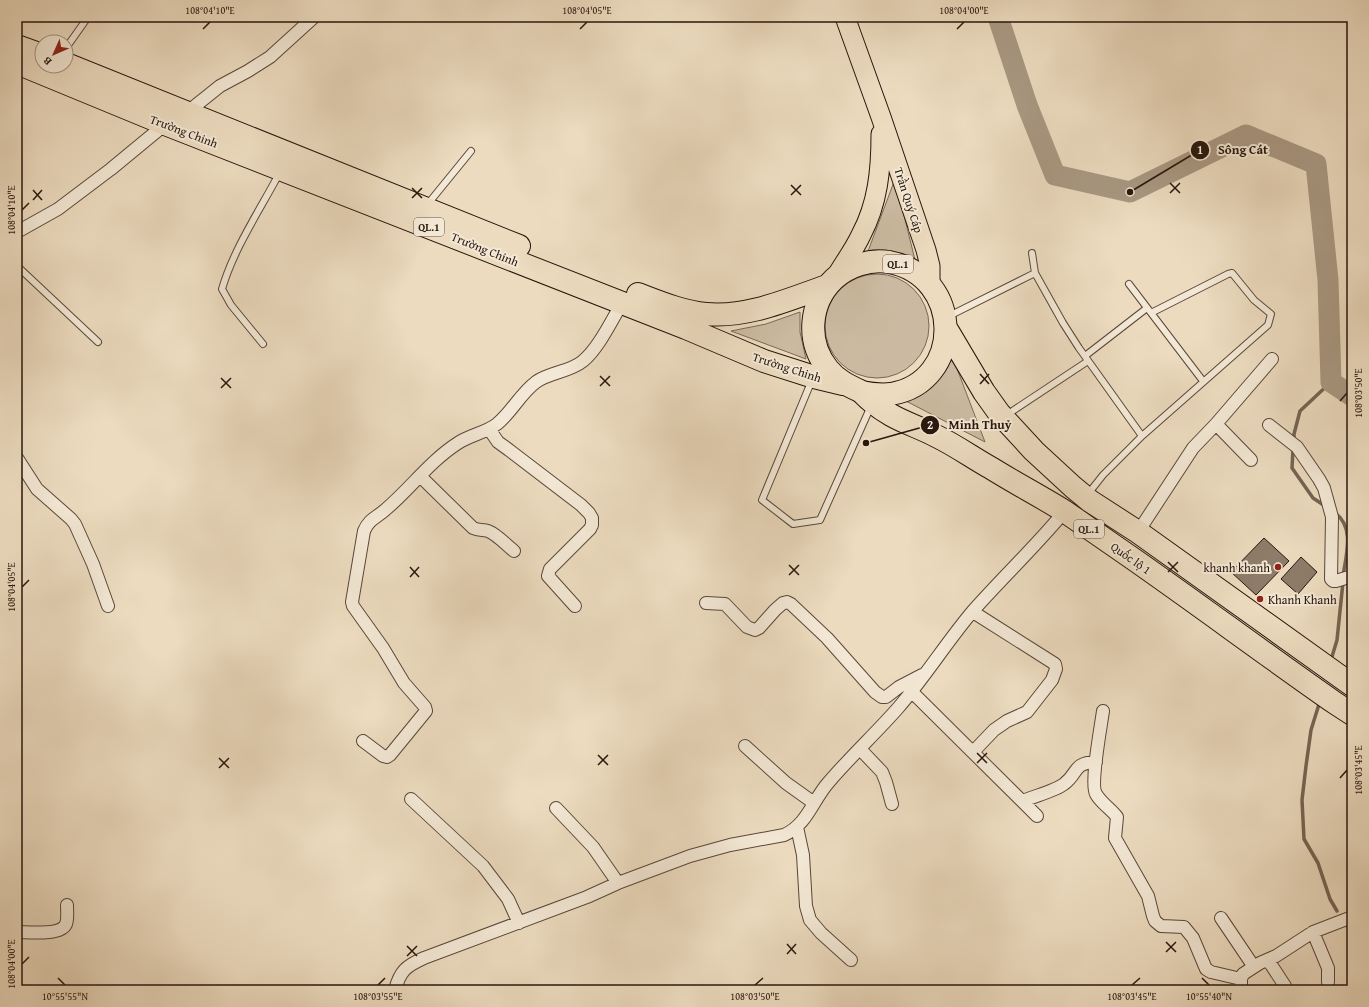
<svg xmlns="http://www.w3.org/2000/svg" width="1369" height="1007" font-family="'Gentium Book Plus',serif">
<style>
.green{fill:#cbbaa1;stroke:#7a6857}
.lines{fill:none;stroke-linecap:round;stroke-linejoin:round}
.stream{stroke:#756453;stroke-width:3.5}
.river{stroke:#a99882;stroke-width:21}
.building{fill:#8e7c6a;stroke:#28160d}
.lane-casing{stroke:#59473a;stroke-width:8}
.street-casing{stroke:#59473a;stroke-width:14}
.primary-casing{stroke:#28160d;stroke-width:21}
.highway-casing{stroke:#28160d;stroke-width:24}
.lane{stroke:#f3e8d5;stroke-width:6}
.street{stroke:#f3e8d5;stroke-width:12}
.primary{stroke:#ecdbbf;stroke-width:19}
.highway{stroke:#ecdbbf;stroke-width:22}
.ticks{fill:none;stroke:#28160d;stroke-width:1.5}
.poi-dot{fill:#8f2418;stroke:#f3e8d5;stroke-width:1.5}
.labels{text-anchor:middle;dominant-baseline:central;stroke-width:4;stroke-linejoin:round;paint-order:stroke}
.shield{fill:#f3e8d5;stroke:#655549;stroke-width:1}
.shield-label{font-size:11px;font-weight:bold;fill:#28160d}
.street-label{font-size:12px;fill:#28160d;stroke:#f3e8d5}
.poi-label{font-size:12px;fill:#28160d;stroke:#f3e8d5;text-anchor:end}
.leader{fill:none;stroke:#28160d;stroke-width:1.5}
.callout-dot{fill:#28160d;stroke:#f3e8d5;stroke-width:1.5}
.mark-label{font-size:12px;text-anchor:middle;font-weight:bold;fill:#fff}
.callout-label{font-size:13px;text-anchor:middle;font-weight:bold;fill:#28160d;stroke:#f3e8d5;stroke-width:4;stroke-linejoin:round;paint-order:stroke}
.neatline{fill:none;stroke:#28160d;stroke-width:1.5}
.ticks-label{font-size:10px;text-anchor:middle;fill:#28160d}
</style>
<rect width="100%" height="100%" fill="#ecdbbf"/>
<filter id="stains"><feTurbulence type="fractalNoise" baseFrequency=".005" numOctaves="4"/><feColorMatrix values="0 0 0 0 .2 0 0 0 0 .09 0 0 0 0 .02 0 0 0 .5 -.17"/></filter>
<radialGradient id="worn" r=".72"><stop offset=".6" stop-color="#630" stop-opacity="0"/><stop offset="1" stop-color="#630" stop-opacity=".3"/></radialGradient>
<path class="green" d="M895 179 916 264 896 253 867 254Z
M825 326a52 52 0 1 1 104 0a52 52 0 1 1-104 0Z
M800 312V332L806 359 731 331 766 324Z
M951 353 985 442 904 400Z"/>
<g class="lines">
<path class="stream" d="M1294 441V434L1300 411 1331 382
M1293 449 1292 468 1313 498 1325 506
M1335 513C1355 527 1346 555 1343 576
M1331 660 1337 640 1343 582
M1320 701 1311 730 1306 766 1302 800 1304 839 1318 863 1330 899 1337 911
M1348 928 1352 935"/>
<path class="river" d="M998 17 1027 105 1055 175 1130 192 1246 135 1316 164 1328 280 1331 382 1352 396"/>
</g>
<path class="building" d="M1264 538 1289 561 1256 595 1231 572Z
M1301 557 1317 572 1298 594 1281 579Z"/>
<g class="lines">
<g class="lane-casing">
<path id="lane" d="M66 48 88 17
M427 205 471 151
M1032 253 1035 273 1063 323 1079 348 1142 436
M17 266 98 342
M1129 284 1203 381
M947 317 1035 273
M263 344 231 305 222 289C234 248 260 210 280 172
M1085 356 1147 308
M812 380 762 500 793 524 820 520 871 406
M1005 416 1088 361
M1088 494 1103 475 1142 436 1268 325 1271 314 1254 300 1232 273 1228 274 1151 313"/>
</g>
<g class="street-casing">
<path id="street" d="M185 114 220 86 248 71 270 57 314 17
M17 232 58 209 111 169 168 122
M1216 424 1251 460
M1269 425 1297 447 1319 479 1324 488 1332 517 1331 579 1333 581H1336L1352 576
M489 429 498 442 509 450 581 505 589 513 592 518V525L590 529 550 569 548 576 575 606
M17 458 37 489 71 519 75 524 93 564 108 606
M420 476 473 528C479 531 483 529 488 531 498 535 506 545 514 551
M1138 532 1193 448 1216 424 1272 359
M706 603 725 604 747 627 755 630 759 628 775 610 783 603 787 602 791 604 827 638 875 692 882 697H886L899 687 922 675
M973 612 1055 664 1056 669 1052 680 1027 712 1007 721 994 730 973 752
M911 691 1037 816
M1103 711C1101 726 1090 784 1096 794 1101 803 1111 809 1117 817L1115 838 1148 896 1153 916 1155 921 1161 926 1184 927 1193 938 1206 969 1211 972 1241 979
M363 741 383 756 387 757 390 755 426 711 425 707 404 683 383 648 353 606 352 602 364 531C369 519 376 518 385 510 410 489 430 461 458 443 470 435 485 433 497 424 512 412 520 394 536 382 550 372 570 372 583 361 598 349 612 320 622 303
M745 746 786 783 814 803
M860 749 882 772 886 782 892 804
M411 799 483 866 508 899 519 923
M1023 801C1034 796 1055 791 1064 784 1079 773 1072 763 1096 762
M556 808 593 847 618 883
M797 827 803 855 806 906 810 920 821 933 851 960
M1221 918 1254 967
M17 932C28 932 61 936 66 924 68 919 67 911 67 905
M1313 932 1328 968V982
M1268 960 1285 986
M395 990C400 971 406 966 424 958L587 897 618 883 690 856 730 845 784 835C807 825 813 800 828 783 850 757 876 733 898 708 925 677 946 643 972 612 1002 578 1035 547 1064 512
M1241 990V979L1243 974 1260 963 1276 956 1313 932 1352 917"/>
</g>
<g class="primary-casing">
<path id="primary" d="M845 17 881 117 926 250 930 266V285
M836 277C844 263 854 250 861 235 878 203 881 170 881 134"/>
</g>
<g class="highway-casing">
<path id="highway" d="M17 46 42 55
M17 63 165 124 686 328 764 361 814 377 843 384
M66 64 519 246
M638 294C659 302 683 312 706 314 748 318 789 299 827 286
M946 328 984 392 999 413 1034 451 1073 487 1090 501 1138 532 1352 685
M861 392C871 394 881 395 891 394 964 382 964 276 889 262 869 259 848 266 834 279 809 303 806 342 828 369 837 380 847 385 860 391 864 394 867 398 871 401 877 406 884 411 891 415 905 423 921 428 936 436 955 445 973 458 991 468 1015 483 1040 496 1064 511 1086 526 1107 541 1129 556 1198 604 1266 655 1335 703L1352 714"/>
</g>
<use href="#lane" class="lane"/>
<use href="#street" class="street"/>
<use href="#primary" class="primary"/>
<use href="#highway" class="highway"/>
</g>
<path class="ticks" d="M203 29 210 22M580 29 587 22M957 29 964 22M1170 183 1180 193M791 185 801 195M412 188 422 198M33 190 42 200M1170 193 1180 183M791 195 801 185M412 198 422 188M33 200 42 190M22 210 29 203M980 374 989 384M600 376 610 386M221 378 231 388M980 384 989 374M600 386 610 376M221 388 231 378M1340 401 1347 393M1168 562 1178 572M789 565 799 575M410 567 419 577M1168 572 1178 562M789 575 799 565M410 577 419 567M22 587 29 580M977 753 987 763M598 755 608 765M219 758 229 768M977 763 987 753M598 765 608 755M219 768 229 758M1340 778 1347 770M1166 942 1176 952M787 944 796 954M407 946 417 956M1166 952 1176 942M787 954 796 944M407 956 417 946M22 964 29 957M58 978 65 985M1202 978 1209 985M378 985 385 978M755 985 763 978M1132 985 1140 978"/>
<g class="poi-dot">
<circle cx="1278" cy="567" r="4"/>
<circle cx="1260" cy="599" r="4"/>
</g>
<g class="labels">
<g class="shield">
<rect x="414" y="218" width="30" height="18" rx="3"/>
<rect x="883" y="255" width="30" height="18" rx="3"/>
<rect x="1074" y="520" width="30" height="18" rx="3"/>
</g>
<g class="shield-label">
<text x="429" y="227">QL.1</text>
<text x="898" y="264">QL.1</text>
<text x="1089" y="529">QL.1</text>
</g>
<g class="street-label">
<text transform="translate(184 131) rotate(21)">Trường Chinh</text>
<text transform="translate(909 200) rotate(72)">Trần Quý Cáp</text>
<text transform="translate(485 249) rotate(22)">Trường Chinh</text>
<text transform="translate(787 367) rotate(18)">Trường Chinh</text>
<text transform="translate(1131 558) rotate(35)">Quốc lộ 1</text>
</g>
<g class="poi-label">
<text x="1270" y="567">khanh khanh</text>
<text x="1268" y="599" text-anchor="start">Khanh Khanh</text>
</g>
</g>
<path class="leader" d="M1130 192L1200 150M866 443L930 425"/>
<g class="callout-dot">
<circle cx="1130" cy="192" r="4"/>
<circle cx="866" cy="443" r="4"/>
<circle cx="1200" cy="150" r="10"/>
<circle cx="930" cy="425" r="10"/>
</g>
<g class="mark-label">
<text x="1200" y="154">1</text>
<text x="930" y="429">2</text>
</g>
<g class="callout-label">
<text x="1243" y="154">Sông Cát</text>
<text x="980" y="429">Minh Thuỷ</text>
</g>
<rect width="1369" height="1007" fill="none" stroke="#ecdbbf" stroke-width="44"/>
<g transform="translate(54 54) rotate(225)"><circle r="19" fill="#f3e8d5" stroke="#a29485"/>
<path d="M0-3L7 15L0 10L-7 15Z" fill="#8f2418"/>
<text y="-6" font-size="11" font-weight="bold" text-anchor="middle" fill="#28160d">B</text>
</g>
<rect x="22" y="22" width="1325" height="963" class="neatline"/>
<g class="ticks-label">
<text x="210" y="14">108°04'10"E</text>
<text x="587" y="14">108°04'05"E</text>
<text x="964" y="14">108°04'00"E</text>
<text transform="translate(11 210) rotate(-90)" y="4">108°04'10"E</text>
<text transform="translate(1358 393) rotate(-90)" y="4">108°03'50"E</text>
<text transform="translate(11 587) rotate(-90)" y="4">108°04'05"E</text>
<text transform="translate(1358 770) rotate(-90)" y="4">108°03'45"E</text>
<text transform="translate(11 964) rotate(-90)" y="4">108°04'00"E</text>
<text x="65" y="1000">10°55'55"N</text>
<text x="378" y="1000">108°03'55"E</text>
<text x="755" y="1000">108°03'50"E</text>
<text x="1132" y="1000">108°03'45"E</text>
<text x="1209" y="1000">10°55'40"N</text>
</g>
<rect width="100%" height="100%" filter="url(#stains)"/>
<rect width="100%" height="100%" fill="url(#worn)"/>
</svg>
